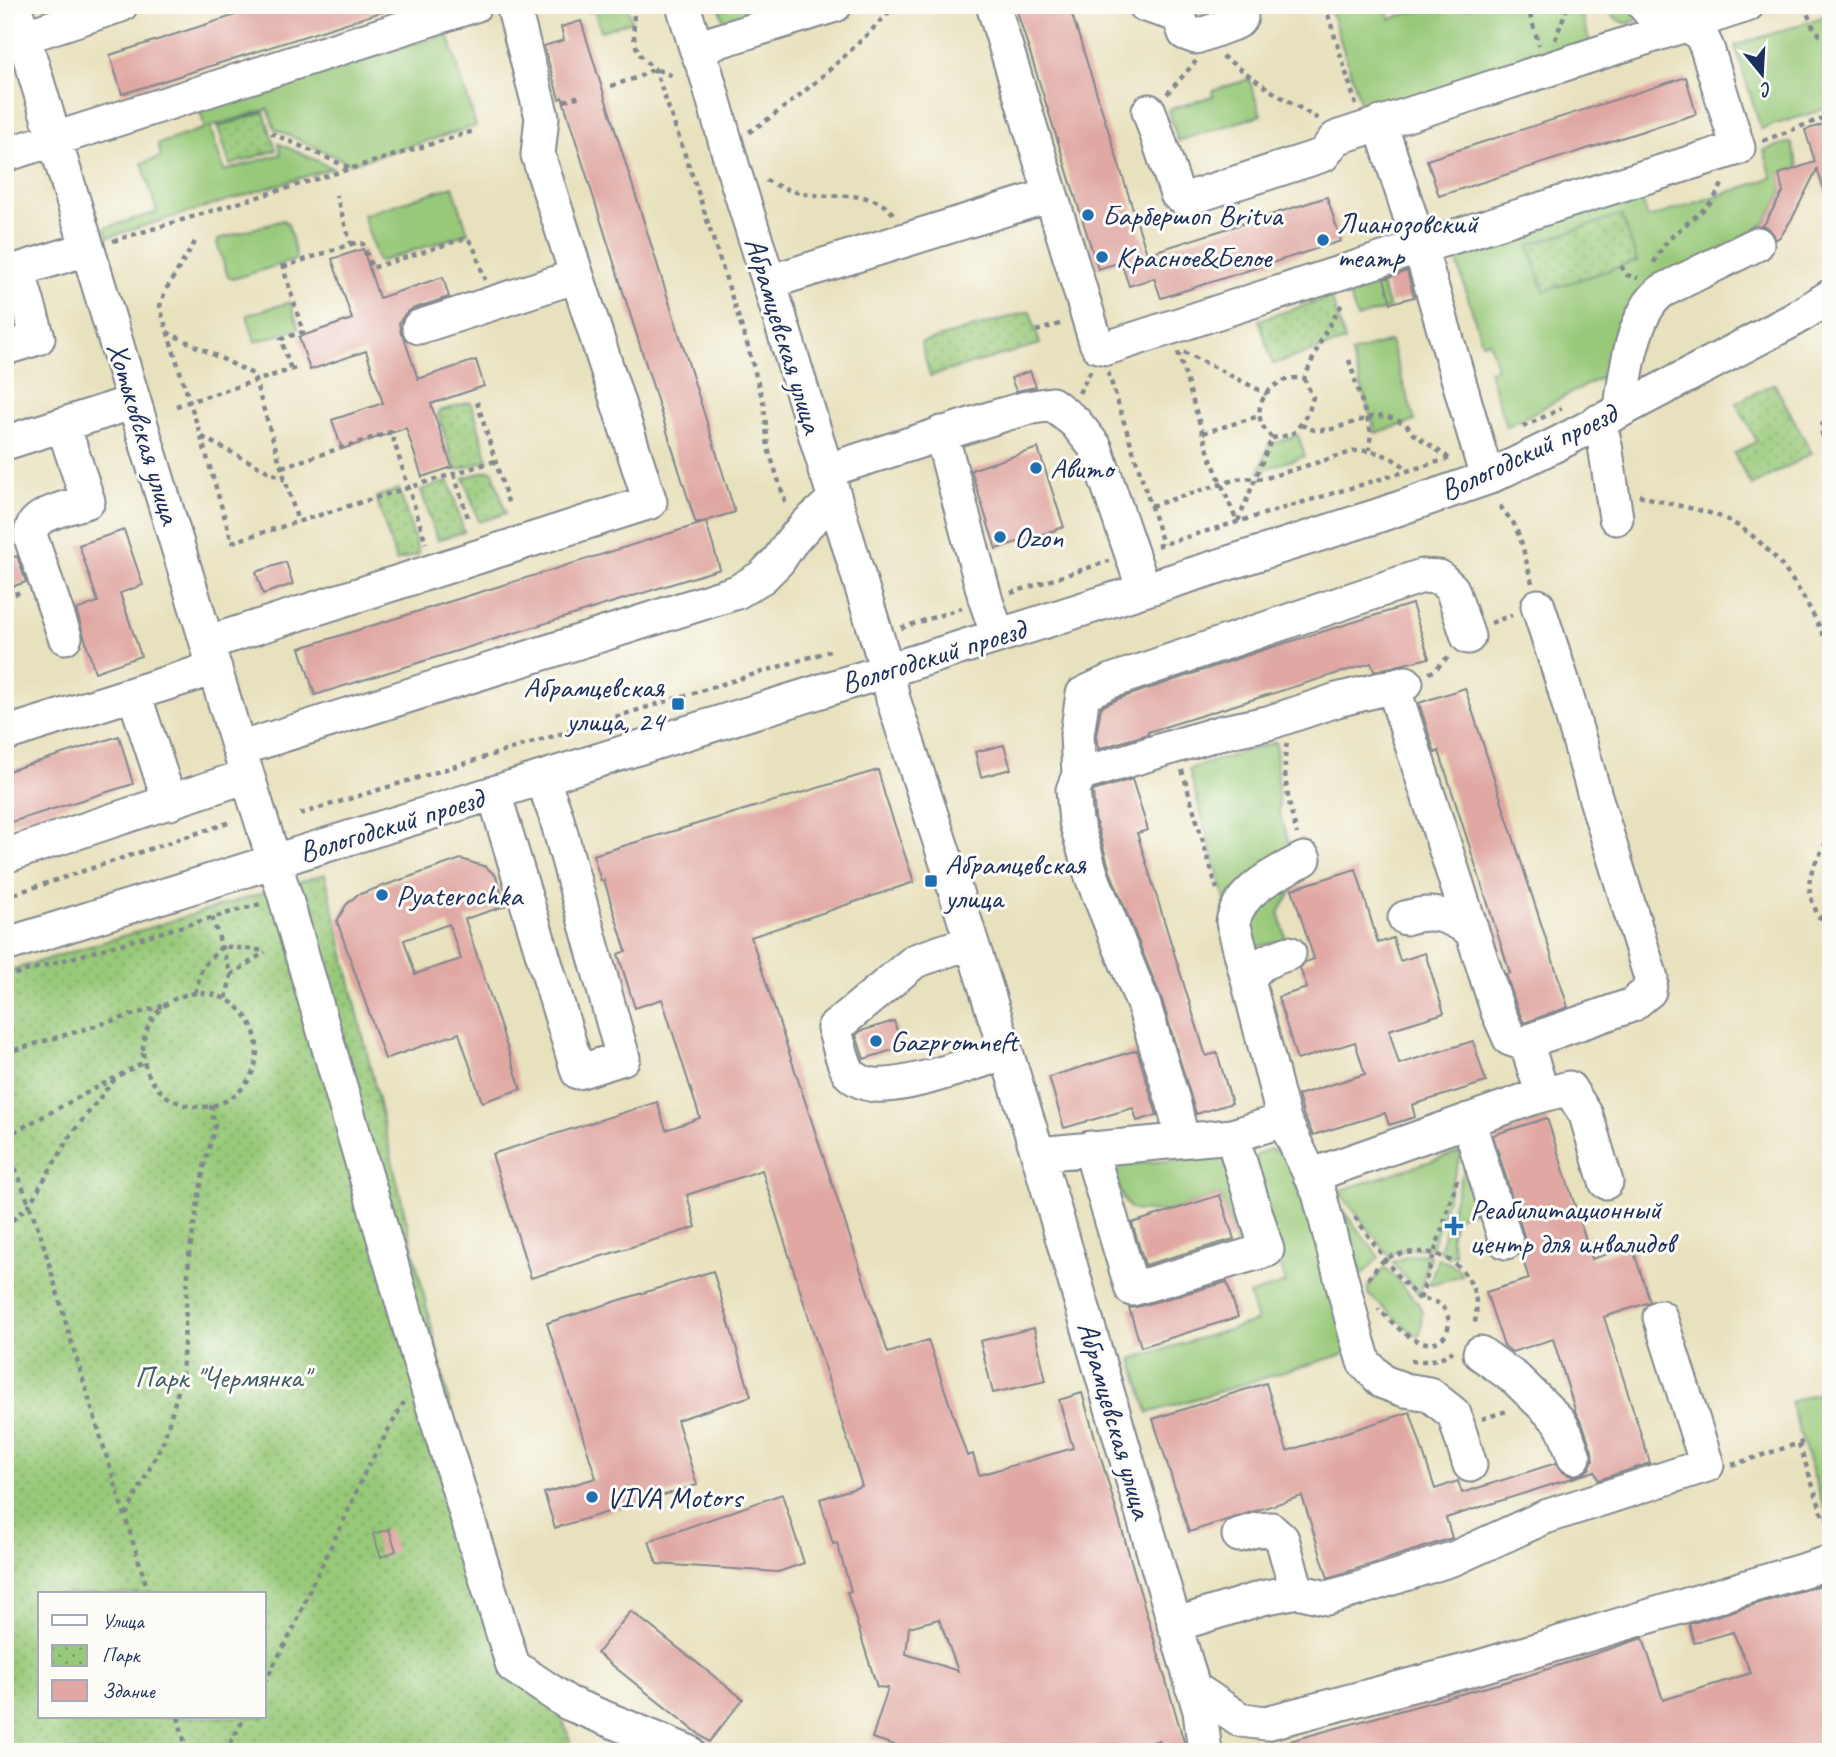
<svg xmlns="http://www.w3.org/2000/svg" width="1836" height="1757" font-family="Caveat,sans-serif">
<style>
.grass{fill:#98c979;stroke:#5a7c6c;stroke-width:2}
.park{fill:url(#park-dots);stroke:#5a7c6c;stroke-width:2;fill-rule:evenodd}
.building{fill:#e0a7a3;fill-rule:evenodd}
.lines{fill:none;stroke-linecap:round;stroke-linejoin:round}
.minor-casing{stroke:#82888e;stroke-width:37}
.path{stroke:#82888e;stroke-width:4.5;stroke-dasharray:5 5;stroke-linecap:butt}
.minor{stroke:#fff;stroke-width:33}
.poi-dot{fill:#1f6fb2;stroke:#fdfcf7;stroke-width:2.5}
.labels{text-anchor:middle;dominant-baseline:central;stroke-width:6;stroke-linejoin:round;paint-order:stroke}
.poi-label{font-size:30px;fill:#1b2f5e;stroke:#fdfcf7;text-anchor:start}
.street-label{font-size:30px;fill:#1b2f5e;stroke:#fdfcf7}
.park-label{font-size:30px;fill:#405d66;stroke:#fdfcf7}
</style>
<defs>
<pattern id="park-dots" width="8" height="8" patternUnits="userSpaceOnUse" patternTransform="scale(1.75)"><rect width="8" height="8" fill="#98c979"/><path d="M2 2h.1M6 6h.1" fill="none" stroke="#7ba466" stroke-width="1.8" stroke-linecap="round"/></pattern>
</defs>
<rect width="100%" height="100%" fill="#fdfcf7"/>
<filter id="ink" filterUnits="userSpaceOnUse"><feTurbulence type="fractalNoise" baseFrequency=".0143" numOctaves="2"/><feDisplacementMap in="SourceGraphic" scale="14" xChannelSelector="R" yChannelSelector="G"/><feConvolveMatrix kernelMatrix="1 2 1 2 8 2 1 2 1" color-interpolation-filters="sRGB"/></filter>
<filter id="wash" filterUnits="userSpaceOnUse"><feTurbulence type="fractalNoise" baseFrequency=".00686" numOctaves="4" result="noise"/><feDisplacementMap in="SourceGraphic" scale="28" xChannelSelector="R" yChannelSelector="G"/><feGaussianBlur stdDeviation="1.57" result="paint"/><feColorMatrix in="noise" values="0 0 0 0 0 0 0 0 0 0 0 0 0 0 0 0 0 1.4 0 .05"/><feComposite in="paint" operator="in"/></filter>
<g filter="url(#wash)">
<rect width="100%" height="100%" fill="#e8e1bd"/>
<path class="grass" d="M587 5H627L632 21 601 31 594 10 589 12Z
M719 5H775L724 22Z
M1329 5H1386L1390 19 1425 8V5H1464L1466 9 1479 5H1584L1581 13 1592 49 1365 117Z
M1604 5H1638L1639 17C1627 31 1612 18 1604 5Z
M1831 14V107L1761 129 1735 46Z
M448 34 476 126 351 164 275 129 268 109 210 127 224 171 281 154 278 143 333 168 108 237 105 228 157 212 142 163 161 157 158 144 205 128 200 110Z
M1249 79 1261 115 1178 141 1168 110 1213 96 1212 91Z
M1791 142 1799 168 1780 174 1783 192 1765 223 1752 232 1650 289 1619 368 1506 427 1489 371 1497 368 1489 341 1482 343 1454 252 1641 195 1648 218 1772 178 1764 150Z
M453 186 468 233 378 262 363 215Z
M283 220 288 224 296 255 295 260 233 279 228 277 217 243 219 239Z
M1377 273 1389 308 1357 318 1345 283Z
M290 302 299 329 255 342 247 315Z
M1390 341 1415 421 1376 433 1351 353Z
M1298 435 1305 456 1259 471 1269 445Z
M1276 742 1279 813 1294 858 1225 900 1189 769Z
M1290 877 1294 888 1279 912 1286 940 1259 946 1250 944 1245 918Z
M1270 1149 1280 1152 1307 1186 1357 1350 1148 1413 1132 1359 1257 1321 1249 1295 1286 1283 1251 1166 1258 1154Z
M1462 1151 1432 1247 1404 1250 1389 1255 1338 1191Z
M1469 1153 1490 1206 1456 1217 1450 1238 1455 1254 1449 1256 1439 1250Z
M1223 1156 1252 1232 1245 1241 1236 1244 1220 1195 1166 1212 1133 1210C1121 1203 1116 1181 1116 1167L1119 1165Z
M1344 1212 1379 1257 1362 1275Z
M1420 1254 1430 1256 1419 1295 1392 1262 1406 1257Z
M1438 1258C1446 1262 1459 1266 1462 1275L1429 1285Z
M1385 1268H1386L1418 1303 1422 1312 1420 1335 1417 1336 1410 1331 1368 1294V1286Z
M1831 1389V1506L1824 1508 1790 1402Z"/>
<path class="park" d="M264 112 276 150 230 165 218 127Z
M1622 215 1637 261 1544 291 1529 245Z
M1331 297 1345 341 1273 364 1259 320Z
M1030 311 1040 344 930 376 921 343Z
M1774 383 1812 453 1752 486 1734 454 1757 441 1736 403Z
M469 402 472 404 488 460 458 470 455 469 438 413 439 411Z
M489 470 493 472 506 513 479 522 464 478Z
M449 481 464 532 437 540 421 490Z
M399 489 419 554 396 561 376 497Z
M325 874 511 1666 558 1706 574 1752H5V972ZM40 1594H264V1717H40Z"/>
<g id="blocks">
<path class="building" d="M267 5H391V9L122 94 110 55Z
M1015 5H1069L1147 254 1327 197 1341 241 1161 298 1154 278 1129 286 1121 262 1098 269Z
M581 21 735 512 696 524 562 97 559 99 544 46 564 40 561 27Z
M1686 77 1696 114 1439 196 1427 160Z
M1831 122V198H1827L1817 169 1793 217 1781 236 1775 240 1774 235 1768 228 1761 226 1765 223 1783 192 1779 174 1815 162 1805 130Z
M363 249 379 298 443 277 449 297 412 309 405 314 399 323 401 334 404 338 418 379 476 360 484 386 431 404 452 467 422 477 406 428 342 449 332 420 383 403 366 351 310 370 299 337 352 319 332 259Z
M1407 271 1414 297 1391 303 1384 279Z
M1030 371 1036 387 1016 391 1011 378Z
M1038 448 1064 527 996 549 971 470Z
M706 522 720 569 315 695 300 648Z
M124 530 143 585 120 593 141 656 95 672 76 610 98 602 79 545Z
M17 556 26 582 5 589V560Z
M286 562 293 584 263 594 256 572Z
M1412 604 1429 658 1374 671 1371 663 1148 732V734L1098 749 1096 736 1101 707 1118 699 1263 650Z
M1465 688 1568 1007 1524 1023 1516 1005 1506 974 1510 973 1439 751 1435 753 1419 703Z
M119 736 133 784 5 824V772Z
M1004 745 1011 769 981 777 975 752Z
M878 770 885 796 914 882 751 937 888 1353 928 1340 967 1456 973 1454 979 1475 1073 1448 1059 1400 1082 1393 1184 1742 1186 1752H1163L1159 1740 1118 1752H917L872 1738 888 1688 877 1687 847 1592 851 1591 837 1543 833 1544 820 1499 862 1486 762 1170 687 1195 696 1227 531 1278 492 1154 657 1102 666 1130 700 1118 662 999 635 1008 618 954 626 951 604 880 601 881 593 855ZM939 1619 958 1671 906 1654 909 1627Z
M1132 779 1148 830 1137 833 1206 1056 1217 1053 1232 1103 1196 1114 1162 1000 1110 871 1095 818 1093 791Z
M461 859 486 867 496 876 505 906 465 919 521 1089 482 1102 459 1033 385 1059 337 921 346 905 357 895ZM449 924 461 959 415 974 404 940Z
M1356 869 1378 943 1393 938 1400 961 1425 953 1444 1013 1389 1030 1399 1064 1473 1041 1486 1082 1412 1105 1415 1117 1389 1125 1385 1113 1313 1135 1303 1114 1298 1095 1365 1074 1355 1042 1297 1060 1278 997 1307 988 1300 968 1305 962 1314 959 1292 889Z
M894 1021 902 1047 864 1059 856 1035 861 1031Z
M1137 1050 1157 1115 1137 1121 1133 1108 1064 1128 1049 1077Z
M1547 1118 1592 1259 1632 1246 1650 1302 1604 1317 1650 1463 1598 1480 1595 1471 1446 1518 1452 1538 1328 1578 1302 1496 1189 1532 1153 1419 1266 1383 1287 1451 1410 1412 1435 1489 1458 1481 1462 1493 1556 1463 1562 1472 1571 1476 1581 1475 1589 1469 1593 1460 1592 1451 1584 1428 1576 1413 1553 1339 1512 1352 1504 1346 1486 1292 1529 1279 1521 1254 1525 1246 1524 1236 1493 1135Z
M1220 1195 1234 1239 1145 1265 1132 1223Z
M713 1271 751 1396 677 1420 697 1485 555 1528 544 1493 596 1478 547 1323Z
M1227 1282 1238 1317 1141 1347 1129 1308 1137 1307Z
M1034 1328 1046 1381 993 1393 980 1341Z
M782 1494 804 1563 778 1572 657 1564 649 1541Z
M389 1529 396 1551 381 1557 373 1534Z
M1831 1582V1752H1357L1356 1747 1339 1752H1272L1271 1746 1523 1677 1643 1638 1663 1700 1751 1673 1733 1632 1694 1643 1689 1624Z
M631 1611 743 1699 709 1742 597 1653Z"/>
</g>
</g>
<g filter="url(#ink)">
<use href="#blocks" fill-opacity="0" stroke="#82888e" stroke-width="2"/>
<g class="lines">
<g class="minor-casing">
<path id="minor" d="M14 5 239 749 285 896 422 1370 513 1666 568 1703 688 1752
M683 5 696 48 706 73 733 168 769 282 887 670 893 699 942 848 1038 1154 1200 1711 1205 1752
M993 5 1096 342 1098 346 1107 348 1420 247 1738 148 1707 48C1694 15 1681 33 1661 22 1654 18 1649 11 1644 5
M1145 5 1178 15
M1175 5 1185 33 1196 37 1237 22 1241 17 1240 5
M23 37 121 5
M696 48 835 5
M1149 111 1177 194 1181 197 1189 198 1323 155 1335 139 1339 137 1747 5
M1380 123 1420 247 1487 478
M5 155 475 5
M769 282 1051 195
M419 327 577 276
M5 348 38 338 18 270 87 249
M1621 409C1625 375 1633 312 1662 291L1757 244
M1599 421 1605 445 1616 518
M63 425 88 501C74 506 45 512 36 522 31 527 31 533 31 538L65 637
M941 433 986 601 998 636
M5 443 134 402
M825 471 1005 414 1027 408 1052 404 1075 422 1095 447 1144 590
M1538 606 1562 680 1595 796 1651 978 1649 991 1632 1005 1534 1039 1529 1052 1543 1095
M207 643 650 502 538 155 542 117 513 5
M1393 686 1498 1012 1510 1039 1532 1046
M134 694 170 803
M5 734 215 668
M239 749 737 592 762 577 778 561 791 542 807 524 834 500
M1079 775 1219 733 1268 723 1337 700 1406 683
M494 793 578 1072 623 1058 556 816 542 778
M5 856 247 776
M1405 918C1434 910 1445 914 1471 930
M971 942 915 961 834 1028C838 1040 843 1065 850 1074 856 1080 866 1084 874 1085 908 1088 972 1063 1006 1053
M5 945 998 636 1374 517 1487 478 1559 443 1793 320 1831 296
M1249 983C1253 963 1273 959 1289 953
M1284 1120 1233 922C1239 890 1277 873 1304 859
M1468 1120 1506 1242
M1182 1140 1174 1104 1144 1006 1092 877 1076 822 1073 790 1079 775 1077 735 1083 694 1111 681 1422 576 1439 577 1452 589 1468 637
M1090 1148 1132 1289 1267 1250 1232 1136
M1038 1154 1232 1136 1284 1120 1319 1193 1356 1335 1364 1362 1383 1382 1405 1390 1429 1394 1454 1414 1470 1465
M1310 1176 1532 1098 1569 1088 1586 1115 1606 1182
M1480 1353 1516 1379 1559 1421 1566 1434 1574 1457
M1239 1535 1256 1530 1271 1529 1282 1539 1297 1591
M1174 1625 1262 1598 1297 1591 1327 1598 1358 1589 1455 1558 1545 1517 1707 1465 1660 1317
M1192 1687 1241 1720 1266 1723 1469 1670 1831 1562"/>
</g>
<path class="path" d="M634 5C634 34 629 51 655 69L698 192 748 347 764 405 768 448 787 507
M1325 5 1356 105
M1527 5 1539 45
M1804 5 1812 25 1820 35 1831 37
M1555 40 1568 5
M1222 56 1270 90 1320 120
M611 86 636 78 655 69 676 77
M1167 94 1196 61
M564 101 580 96
M749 132C803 97 851 52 896 5
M271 133 350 168
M1763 141 1831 115
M766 180C780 188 797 193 813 195 843 198 874 189 895 216
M113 241 474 131
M195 242 165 291 160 306 163 318 201 437 232 542 495 461
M351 244 359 242 363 244 372 268 463 239H468L473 245 485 280
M1654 263C1666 234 1689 225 1710 203 1716 197 1720 188 1724 180
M282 264 303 332 281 339 291 370
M1621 266 1627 275 1638 278
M283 267 351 244 336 195
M1036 331 1063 323
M167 332 253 374 298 522
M1178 352 1209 454 1237 522
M1184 352 1267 394
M1349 360 1371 432 1369 450
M1108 372 1163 544
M1079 393 1091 370
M477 402 509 505
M176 406 299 367
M1831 415 1822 425V434L1831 459
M1301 425 1314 430H1329L1371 417 1386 416 1406 424 1412 433 1449 458
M1523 427 1562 408
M1203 433 1259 416
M202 437 285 480
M1272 438 1290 435 1296 431 1309 411 1313 397 1304 379
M282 467 391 432 426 543
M454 474 469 521
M1639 495C1663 503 1689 507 1713 514 1772 534 1807 598 1831 651
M1151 506 1237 479C1247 477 1257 480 1266 478L1355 451C1377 449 1392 457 1409 470
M1500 506 1514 524 1521 541 1532 583
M1238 521 1272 438C1267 432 1261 426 1260 418 1255 395 1283 373 1304 379L1323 336 1344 301
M1157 546 1454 457
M1011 593 1109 561
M5 597 21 592
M1491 623 1512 615
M901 628 962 608
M1429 673 1434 671 1451 654
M1287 743C1281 772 1289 806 1297 834
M1182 770 1217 889
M300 814 830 651
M1831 833C1814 868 1799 878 1819 917L1831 921
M5 897 231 822
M212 917 231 975 226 999
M231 975 265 952
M5 977 260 904
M195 993 202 968 222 946 266 951
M143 1050a57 57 0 1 1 114 0a57 57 0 1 1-114 0Z
M5 1053 162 1006
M5 1137 144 1062
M5 1140 41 1236 73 1347 149 1594
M1355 1217 1395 1273 1420 1300C1458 1295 1458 1351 1421 1342 1405 1338 1391 1320 1378 1309
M5 1227 29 1205 70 1136 117 1076
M1368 1279C1373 1273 1379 1263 1386 1259 1392 1255 1400 1254 1407 1253 1452 1245 1486 1283 1474 1326
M1420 1299 1458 1177
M1411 1361C1427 1362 1440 1360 1453 1351
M1482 1419 1510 1410
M1799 1444 1824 1519 1831 1517
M1732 1465 1803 1442
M126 1515 164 1440 182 1377 189 1255 204 1167 215 1126 211 1105
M264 1683 295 1626 311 1587 345 1518 364 1474 404 1402
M178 1717 187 1752
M225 1752 245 1717"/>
<use href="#minor" class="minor"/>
</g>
</g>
<g class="poi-dot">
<circle cx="1088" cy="215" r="7"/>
<circle cx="1323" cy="240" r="7"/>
<circle cx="1102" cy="257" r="7"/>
<circle cx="1036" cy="468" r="7"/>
<circle cx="1000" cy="537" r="7"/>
<rect x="671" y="697" width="14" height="14" rx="3.5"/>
<rect x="924" y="874" width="14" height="14" rx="3.5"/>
<circle cx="382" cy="895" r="7"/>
<circle cx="876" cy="1041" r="7"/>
<path d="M1450.5 1215.5h7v7h7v7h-7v7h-7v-7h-7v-7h7z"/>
<circle cx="592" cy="1497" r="7"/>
</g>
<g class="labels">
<g class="poi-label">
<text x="1102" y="215">Барбершоп Britva</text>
<text x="1337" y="223">Лианозовский<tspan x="1337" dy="34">театр</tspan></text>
<text x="1116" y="257">Красное&amp;Белое</text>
<text x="1050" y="468">Авито</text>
<text x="1014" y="537">Ozon</text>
<text x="664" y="687" text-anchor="end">Абрамцевская<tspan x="664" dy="34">улица, 24</tspan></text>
<text x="945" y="864">Абрамцевская<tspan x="945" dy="34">улица</tspan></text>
<text x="396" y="895">Pyaterochka</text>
<text x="890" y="1041">Gazpromneft</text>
<text x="1470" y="1209">Реабилитационный<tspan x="1470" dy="34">центр для инвалидов</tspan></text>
<text x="606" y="1497">VIVA Motors</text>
</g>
<g class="street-label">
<text transform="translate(784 335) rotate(73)">Абрамцевская улица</text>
<text transform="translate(144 433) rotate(73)">Хотьковская улица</text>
<text transform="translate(1528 452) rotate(-25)">Вологодский проезд</text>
<text transform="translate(933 656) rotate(-17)">Вологодский проезд</text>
<text transform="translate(391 825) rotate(-17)">Вологодский проезд</text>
<text transform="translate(1115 1420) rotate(74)">Абрамцевская улица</text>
</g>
<g class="park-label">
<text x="222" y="1377">Парк "Чермянка"</text>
</g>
</g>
<rect width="1836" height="1757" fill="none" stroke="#fdfcf7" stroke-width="28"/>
<rect x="38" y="1592" width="228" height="126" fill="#fdfcf7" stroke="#a3aaba" stroke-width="2"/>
<rect x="52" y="1615" width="35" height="10" fill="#ffffff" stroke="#a3aaba" stroke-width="2"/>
<text x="102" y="1628" font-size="21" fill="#1b2f5e">Улица</text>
<rect x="52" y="1645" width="35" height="21" fill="url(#park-dots)" stroke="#a3aaba" stroke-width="2"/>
<text x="102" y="1662" font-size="21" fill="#1b2f5e">Парк</text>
<rect x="52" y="1680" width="35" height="21" fill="#e0a7a3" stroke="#a3aaba" stroke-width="2"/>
<text x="102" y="1698" font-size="21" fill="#1b2f5e">Здание</text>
<g transform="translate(1762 74) rotate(162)" stroke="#fdfcf7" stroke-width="5" paint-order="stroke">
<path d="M0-5L12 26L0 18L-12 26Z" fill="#1b2f5e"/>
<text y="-10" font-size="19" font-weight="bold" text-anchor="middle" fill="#1b2f5e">С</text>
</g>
</svg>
